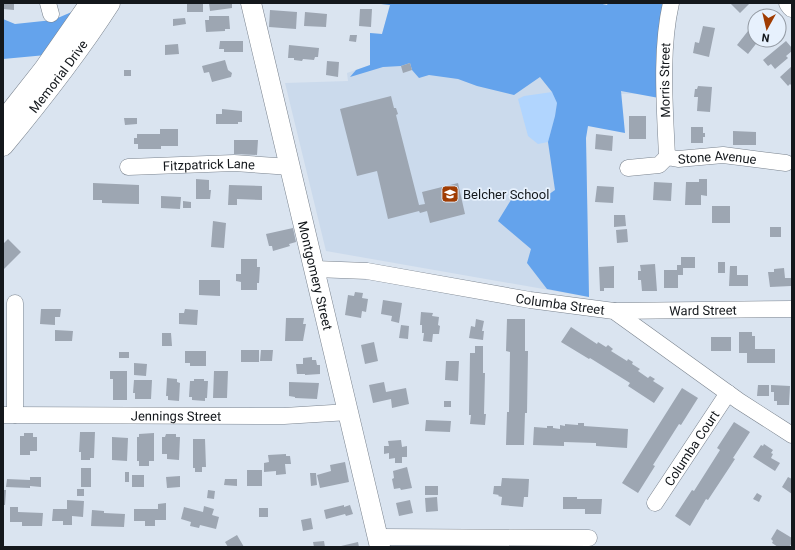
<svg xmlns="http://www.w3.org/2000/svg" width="795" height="550" font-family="Roboto,sans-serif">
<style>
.built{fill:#cbdaec}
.green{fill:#b1d5fe}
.forest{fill:#64a3ec}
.building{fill:#9da6b2}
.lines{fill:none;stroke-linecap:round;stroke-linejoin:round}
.minor-casing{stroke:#7a838e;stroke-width:17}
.major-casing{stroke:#7a838e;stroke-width:21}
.minor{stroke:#fff;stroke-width:16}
.major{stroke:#fff;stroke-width:20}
.labels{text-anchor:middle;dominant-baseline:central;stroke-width:3.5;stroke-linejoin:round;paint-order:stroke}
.street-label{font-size:13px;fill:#14181c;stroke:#e7f1fd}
.poi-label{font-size:13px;fill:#14181c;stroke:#e7f1fd;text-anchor:start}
</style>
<rect width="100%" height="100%" fill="#dae4f0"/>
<path class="built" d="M372 3H598L656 93 585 95 589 297 326 251 285 83 348 81 347 73 370 65V33L382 34 390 5Z"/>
<path class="green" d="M552 92 557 103 555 116 548 142 538 144 528 136 518 99 524 96Z"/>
<path class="forest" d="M372 3H598L607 5 608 3H665L659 98 621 91 625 133 588 126 586 138 589 297 547 289 527 263 531 249 498 221 511 200 542 199 555 190 548 142 555 116 557 103 552 92 540 77 514 95 477 86 458 79 429 75 419 78 412 70 410 63 401 66 383 67 350 77 356 70 370 65V33L382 34 390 5Z
M81 8 46 55 3 59V19L15 24 53 20Z"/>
<path class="building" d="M3 3H14V10L3 9Z
M187 3H203V12H187Z
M209 3H232V8L210 11Z
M730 3H750L740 13Z
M360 9H372L371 27 359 26Z
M270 10 297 12 296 29 269 27Z
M305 12 327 14 326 27 304 26Z
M209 16H229L230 29H225V31L206 32 205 20H209Z
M185 18 186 24 173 26V19Z
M703 26 715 28 709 57 693 53 695 42 699 43Z
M748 31 755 37V40H759L748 54 737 45Z
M350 35H357L356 42 349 41Z
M220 41H243V52H224V49H219Z
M786 41 792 48V51L786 56 788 58 775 69 771 64 768 66 763 60Z
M178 44 179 54 165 55V45Z
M289 45 319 48 318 57H315L314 60 303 59 302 61 294 60V58H288Z
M225 60 228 70 232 73 231 77 212 82 209 72 204 73 202 66Z
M327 61 339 62 338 77 326 75Z
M410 63 412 70 403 73 401 66Z
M792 66V86L790 84 788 86 780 77Z
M124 70H131V76H124Z
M698 86 712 87 710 112 697 111 698 97H694L695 89H697Z
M391 96 394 108H396L398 114 396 115 419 205 425 204 422 192 458 183 465 214 430 223 427 211 420 213 419 211 388 219 377 171 357 176 340 109Z
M222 109 242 111V122H238V124H216V114H222Z
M629 116H646V139H629Z
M124 118H137V124L125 125Z
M691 127H703V133H705V137H703V143H691Z
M160 129H178V146H161V149H138V144H134V138H137V134H160Z
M733 131 756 132V145H733Z
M596 134 613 136 612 151 595 149Z
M234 140H258L257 155 234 154Z
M196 179 209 180V190H211L210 199H196Z
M699 179H707V196L701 195V205H685L686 182H699Z
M654 182 672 183 671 201 653 200Z
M93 183 139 185V204L102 203V200H93Z
M229 185 262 186V200L237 199V205H228Z
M597 186 614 187 613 203 595 202Z
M161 196 181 197 180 209 161 208Z
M183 201 191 202V208H183Z
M712 206H730V223H712Z
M614 215H625L626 226 614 227Z
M213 221 226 223 224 248 211 247Z
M770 227H781V237H770Z
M293 228 296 242 289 244 290 246 273 251 272 246H269L266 234Z
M627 229 628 242 617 243 616 230Z
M8 239 21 252 3 270V244Z
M681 257H695V268H683V275H678V288H664V270H677V265H681Z
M241 259H257V267H260L259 283H257V290H241V282L236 281V274H241Z
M718 262H725V273H718Z
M655 264 657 291H642L641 280H638V271H641L640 265Z
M614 266V288H604V291H600L599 267Z
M730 266H737V275H748V286H729Z
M784 268 785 278H791V286L770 287 768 272H774V269Z
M199 280H220V296L199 295Z
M355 292 363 293 362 298 368 299 366 312 362 311 361 318 345 315 348 295 354 296Z
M383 300 402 303 399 323 391 321 392 316 381 314Z
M41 309H61L60 317H55V325L40 324Z
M185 309 198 310 197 325 179 324V313H184Z
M421 312 433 313 432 316 439 317 438 325 440 326 439 334H433L432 342 423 341 424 333H422V325H420Z
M286 318H304L303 324H306L303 341H285Z
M476 319 484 321 482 331H484L483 340 469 338 471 326 475 327Z
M507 319H525V351H528L527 413H525L524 445H506L507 412H509L510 352 506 351Z
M401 325 409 326 408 339 399 338Z
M571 327 597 344 598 342 606 347 608 345 613 349 611 351 627 361 628 359 633 362 632 364 640 369 638 371 648 378 650 376 655 379 653 381 664 388 654 403 628 386 630 383 590 358 589 359 561 342Z
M55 330 73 331 72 341H55Z
M739 332H752V336H755V349H775V363H747V353H739Z
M162 333H171L172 346H162Z
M711 337H731V351H711Z
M374 342 378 361 365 364 361 345Z
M475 346H483V373H485L484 414H486L485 425 470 424 471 415H469L470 353H475Z
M241 350H259V362H241Z
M261 350H273L272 361H260Z
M185 351H206V366H190V363H185Z
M119 352H129V358H119Z
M312 357V360H316L317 365H320V374L305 375V374H297L296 364H303V358Z
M446 361H459L458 381 445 380Z
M134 363 147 364 146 376 134 375Z
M110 371H127V400H113V379H110Z
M214 371H228L227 398H213Z
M167 378 177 379V382L180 383 179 401 168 400V396H166Z
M194 379H204V381H208L207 398H205V401L192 400V397H189L190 381H194Z
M134 380H152L151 399H135V393H133Z
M289 382 319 383 317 399 295 398V397L289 396Z
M384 382 386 392 406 388 409 404 392 408 391 399 373 403 369 385Z
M758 385H769V396H757Z
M771 385 790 386 789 405H777V401H774V392H771Z
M682 388 698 398 681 425 679 424 653 465 655 466 638 493 622 483Z
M444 401H451V407H444Z
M426 420 451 421 450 432 425 431Z
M734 422 750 432 733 458 735 459 708 500 706 499 690 526 675 516 692 490 694 491 720 450 717 448Z
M578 423H584V426L628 429 627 448 596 446V443L564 442V446L533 445 534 427 547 428V426H553V428L560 429V425L565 426V424L578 425Z
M80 432H95L94 458H90V460H81V452H79Z
M24 433H33V437H37V451H30V455H20V436H24Z
M154 433V461H149V466H139V461H137V437H139V434Z
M166 434H176V437H180L179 460 167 459V454H162V437H165Z
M112 437 128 438 127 461 112 460Z
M193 439H205L206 467H202V472H195V468H193Z
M401 440 402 447 407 446V457H402V463H395V458L389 459V453L384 454V446H389L388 441Z
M764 444 773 450 771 453 773 454 771 458 780 463 775 471 753 457 761 445 763 446Z
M286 454V456H290L291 464H285L286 474 276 475V471L264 472V463L269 462 268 455Z
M345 462 349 482 320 488 317 475 331 471 330 465Z
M407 467 412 488 401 490 400 488 394 489 392 479 394 478 393 471Z
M81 468H91V487H81Z
M247 470H262V486H247Z
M125 472H129V482H125Z
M310 473H316L317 485 311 486Z
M132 475H144V487H132Z
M180 476V487L167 488 166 477Z
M30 477H41V487L30 486V488L6 487 7 479 30 480Z
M788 477 792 479V494L782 487Z
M502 478 529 479 528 497H524L523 507 501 505 502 497 498 496 499 495 493 494 494 486H501Z
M225 479H237V486L224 485Z
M425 486H438V495H425Z
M77 489H84V496H77Z
M3 490H6L5 505H3Z
M208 490 215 491 214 499 207 498Z
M757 493 762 496 759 502 753 499Z
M437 497 438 511 426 512 425 498Z
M563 497H577V499H602L601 514H585V509H563Z
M67 500 84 501 83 517 72 516V525H63V521H52L53 509H67Z
M410 500 413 513 399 516 396 503Z
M166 503V520H155V526H145V521H134V509H158V504Z
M344 505V507L350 505 353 514 346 516 345 514 326 519 324 510Z
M204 506 214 509 212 515 219 517 216 529 200 525 199 528 190 526 191 522 181 519 184 507 203 512Z
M10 507H18V512L43 513 42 526H22V522H10Z
M259 508H268V517H259Z
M92 510 104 511V513L125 514 124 527 91 526Z
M311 518 313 529 303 531 301 520Z
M777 529 792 538V543L789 547H778L772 543 773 541 771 539Z
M237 535 244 547H228L225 542Z
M324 541 325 547H314L313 542Z
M358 542 359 547H341V546Z"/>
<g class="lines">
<g class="minor-casing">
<g id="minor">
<path d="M48 3 51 14"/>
<path id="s1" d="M667 157C665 108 660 51 671 3"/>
<path id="s2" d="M128 167 234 163 291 167"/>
<path id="s3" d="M628 168 659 165 667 157 678 159 723 155 786 163"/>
<path id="s4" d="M315 269 367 271 530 300 614 311 739 401 792 435"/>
<path id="s5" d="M614 311 792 309"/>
<path id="s6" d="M3 415 284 416 349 412"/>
<path d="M15 415V303"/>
<path id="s7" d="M655 503 728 393"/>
<path d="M378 537 589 538"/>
</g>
</g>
<g class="major-casing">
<g id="major">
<path id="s8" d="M251 3 380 547"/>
<path d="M789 3 792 7"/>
<path d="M3 121 44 69 90 3"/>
<path id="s9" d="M3 146C41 100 78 53 110 3"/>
</g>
</g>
<use href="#minor" class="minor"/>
<use href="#major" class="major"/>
</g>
<defs>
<g id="school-square" transform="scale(0.9)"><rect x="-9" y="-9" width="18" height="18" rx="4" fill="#a03c02" stroke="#e7f1fd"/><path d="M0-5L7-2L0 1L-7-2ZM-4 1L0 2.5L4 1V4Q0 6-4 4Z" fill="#fff"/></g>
</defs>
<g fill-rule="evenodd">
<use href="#school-square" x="450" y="194"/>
</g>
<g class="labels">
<g class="street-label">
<text stroke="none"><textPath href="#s9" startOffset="89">Memorial Drive</textPath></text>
<text stroke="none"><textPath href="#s1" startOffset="77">Morris Street</textPath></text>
<text stroke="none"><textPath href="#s3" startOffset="93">Stone Avenue</textPath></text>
<text stroke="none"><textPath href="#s2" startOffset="81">Fitzpatrick Lane</textPath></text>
<text stroke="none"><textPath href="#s8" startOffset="280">Montgomery Street</textPath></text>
<text stroke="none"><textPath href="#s4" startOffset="248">Columba Street</textPath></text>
<text stroke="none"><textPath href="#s5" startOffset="89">Ward Street</textPath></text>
<text stroke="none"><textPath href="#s6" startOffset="173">Jennings Street</textPath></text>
<text stroke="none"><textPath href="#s7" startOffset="66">Columba Court</textPath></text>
</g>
<g class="poi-label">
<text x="463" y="194">Belcher School</text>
</g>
</g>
<rect width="795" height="550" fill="none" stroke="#14181c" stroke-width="8"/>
<g transform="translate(767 28) rotate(188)"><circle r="19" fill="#e7f1fd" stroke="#939aa3"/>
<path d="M0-3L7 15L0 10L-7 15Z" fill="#a03c02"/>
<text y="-6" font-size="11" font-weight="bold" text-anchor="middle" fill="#14181c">N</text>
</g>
</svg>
